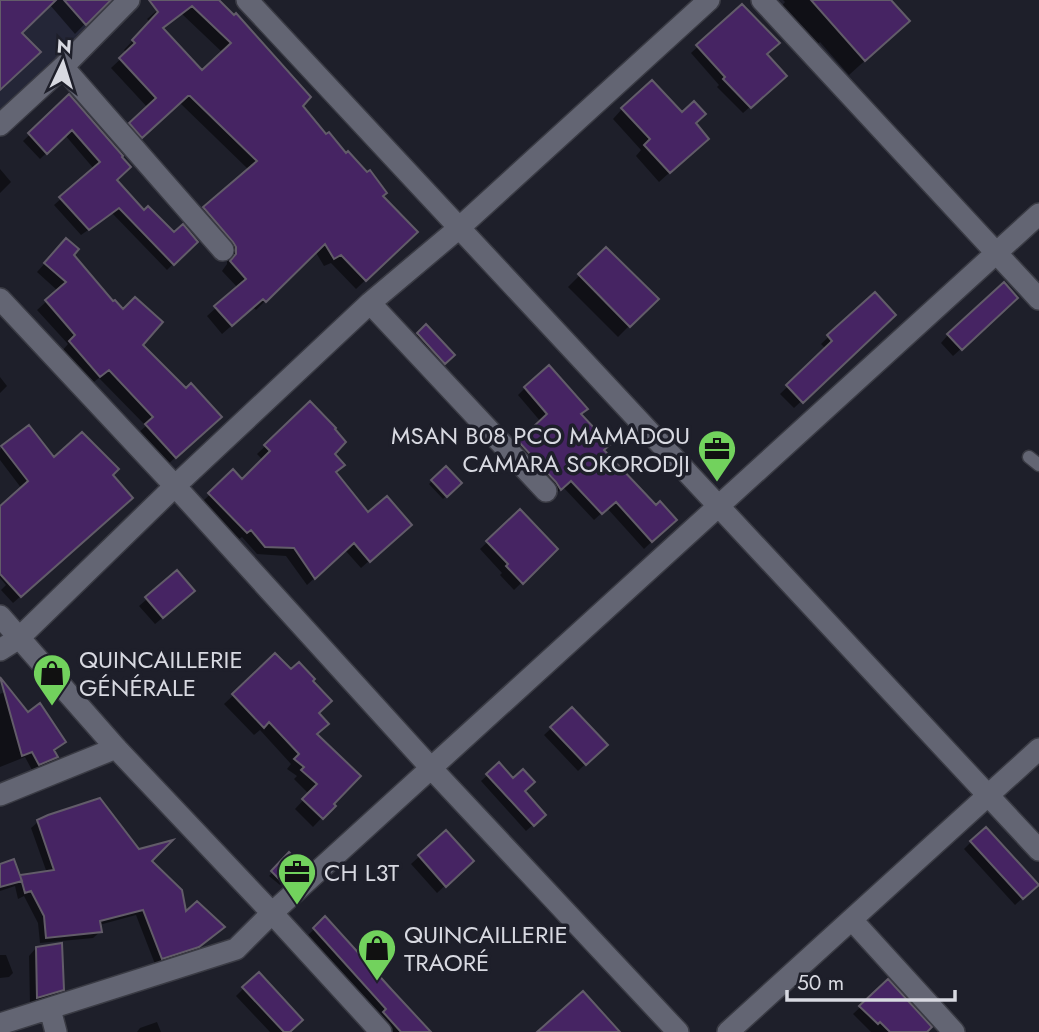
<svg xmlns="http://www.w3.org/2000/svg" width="1039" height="1032" font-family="Jost,sans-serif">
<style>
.built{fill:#242637}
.shadow{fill:#0007;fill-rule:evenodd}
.building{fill:#462463;stroke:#625c69;stroke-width:2;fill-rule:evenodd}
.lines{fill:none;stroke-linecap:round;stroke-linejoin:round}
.lane-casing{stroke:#3a3b44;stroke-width:15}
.street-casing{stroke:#3a3b44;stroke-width:24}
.lane{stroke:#636573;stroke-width:12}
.street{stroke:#636573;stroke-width:21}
.labels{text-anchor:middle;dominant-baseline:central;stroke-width:7;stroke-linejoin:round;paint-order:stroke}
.poi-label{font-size:24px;fill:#d8d9e1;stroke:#1e1f2a;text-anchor:start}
</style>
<rect width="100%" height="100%" fill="#1e1f2a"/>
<path class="built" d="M0 0H122L0 115Z"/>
<path class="shadow" d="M0 0H108L75 34 50 5 19 34 0 88Z
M169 0H216L326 136 416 232 356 289 331 263 324 266 315 251 256 310 253 307 222 334 207 316 238 288 222 271 227 264V257L195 218 249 170 181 104H177L132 146 122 133 148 108 111 68 127 53 124 50 150 22 147 19ZM182 14 223 53 202 73 162 29Z
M783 0H888L892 36 849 75 820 42 816 45 781 7 785 2Z
M742 6 778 82 743 113 717 87 719 85 691 53Z
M69 97 115 180 144 212 174 235 196 241 167 270 112 213 81 235 54 205 94 169 65 135 40 159 23 141Z
M622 109 694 124 697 148 659 182 636 156 641 150 613 119Z
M0 169 11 182 0 193Z
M58 249 71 255 141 345 211 426 167 465 138 433 146 426 99 378 91 384 62 351 68 344 37 310 58 291 37 272Z
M606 249 656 299 618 337 568 287Z
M874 294 893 315 794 408 780 394 826 349 821 344Z
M1009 305 953 356 941 343 948 335Z
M426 327 452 355 436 370 410 342Z
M0 377 7 386 0 393Z
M525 388 579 415 602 450 667 527 644 549 607 508 594 520 563 487 553 496 511 450 541 422 518 395Z
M310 404 332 454 335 472 368 515 402 532 361 568 345 550 307 585 286 556 257 554 242 537 239 539 202 502 233 472 242 481 263 460 257 454Z
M2 447 111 475 124 505 13 603 1 590 6 585 0 578V508L22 489 0 460V450Z
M446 468 460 483 443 499 429 484Z
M520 511 556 549 514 590 500 575 502 573 480 549Z
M177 573 186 599 155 624 139 606Z
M275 656 317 713 315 735 331 804 333 806 313 827 295 809 309 794 294 779 297 776 287 769 291 764 260 730 254 735 224 704Z
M8 690 58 748 53 751 56 757 50 763 32 770 25 757 0 767V694Z
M572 709 605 745 578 771 544 735Z
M499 765 544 815 526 831 481 781Z
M38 822 138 850 149 861 185 914 216 934 190 953 155 964 136 915 99 925 100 932 93 938 40 943 38 923 24 896 18 899 15 886 0 891V866L19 878 21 876 47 873 31 828Z
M446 832 464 868 437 893 411 864Z
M971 842 1037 885 1015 905 964 849Z
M289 855 300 865 280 885 269 876Z
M325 919 428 1032H387L307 936Z
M36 948 62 989 54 997 30 1005 29 956Z
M0 955H6L13 973 9 977 0 978Z
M888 981 925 1032H871L853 1014Z
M244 988 289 1032H270L236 996Z
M157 1022 161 1032H137L140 1028Z"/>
<path class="building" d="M0 0H56L22 33 41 52 0 90Z
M64 0H111L86 25Z
M149 0H219L234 15 236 13 311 97 303 106 326 134 329 132 346 153 348 151 367 172 370 170 387 193 383 196 418 232 366 281 341 255 334 259 325 244 266 302 263 299 232 326 214 306 246 279 230 261 236 254V247L233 242 203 207 257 161 190 96H188L142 138 129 123 156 98 119 58 135 43 132 40 158 12ZM192 6 231 43 202 70 163 28Z
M811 0H891L910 21 865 61Z
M742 4 780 43 767 54 787 76 751 108 723 79 725 77 696 45Z
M652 80 682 112 694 101 706 114 696 123 709 139 670 173 644 145 650 139 621 108Z
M69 94 123 156 122 157 131 167 117 180 144 210 148 206 174 232 183 224 198 242 174 265 119 208 89 230 59 197 100 162 72 130 47 154 28 133Z
M66 238 79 249 74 255 113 301 115 300 123 309 135 297 163 322 143 345 186 388 191 383 222 417 176 458 145 424 153 417 109 370 100 377 69 341 75 335 45 300 66 282 44 263Z
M606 247 659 299 630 327 578 274Z
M1004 282 1018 298 962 350 947 334Z
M875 292 896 315 803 403 786 385 832 341 827 335Z
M426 324 455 355 445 364 417 333Z
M549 365 588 409 581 414 610 445 604 450 656 505 660 501 677 520 652 542 616 502 602 514 571 481 561 490 556 482 518 441 547 414 524 387Z
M310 401 336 428 335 429 346 442 335 454 345 465 336 472 368 512 387 496 412 525 370 562 354 543 315 579 294 548 265 547 251 530 247 533 208 493 233 469 242 479 270 451 264 445Z
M29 425 54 457 82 432 119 469 113 475 133 498 21 597 0 574V506L28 481 1 446Z
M446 466 462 483 447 497 431 480Z
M520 509 558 549 523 584 506 566 508 564 486 541Z
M177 570 195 591 163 618 145 597Z
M275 653 291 669 299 662 315 679 313 681 332 701 319 713 329 724 317 734 361 776 334 804 336 806 323 819 302 799 317 784 301 770 304 767 294 759 299 754 269 722 264 728 232 694Z
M0 677 28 712 40 703 66 742 54 750 58 757 39 765 32 752 22 756Z
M572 707 608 745 586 765 550 727Z
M499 762 513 778 523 769 535 782 525 791 546 815 534 826 486 774Z
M100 798 139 849 173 840 152 861 182 890 186 911 197 901 225 927 199 947 162 959 143 910 100 921 102 932 46 938 44 916 31 891 25 893 20 875 54 870 37 820 48 815Z
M986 827 1039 885 1023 899 970 841Z
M446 830 474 861 446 887 418 855Z
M289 852 302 865 284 884 271 871Z
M14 859 22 881 0 887V864Z
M325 916 392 990 431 1032H401L383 1012 386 1009 313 928Z
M62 943 64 990 37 998 36 947Z
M259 972 303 1020 290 1032H284L242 987Z
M888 979 932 1027 927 1032H890L880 1022 878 1024 859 1006Z
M583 991 620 1032H537Z"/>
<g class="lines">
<g class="lane-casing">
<path id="lane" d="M1029 457 1039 465"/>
</g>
<g class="street-casing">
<path id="street" d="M247 0 1039 850
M762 0 1039 299
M63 67 223 250
M0 125 63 67 129 0
M0 299 175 486 431 768 678 1032
M370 303 546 491
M0 616 116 748 272 913 381 1032
M0 650 19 638 175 486 370 303 459 228 709 0
M0 795 116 748
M852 920 954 1032
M50 1009 56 1032
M0 1024 236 949 272 913 1039 214
M728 1032 1039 749"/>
</g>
<use href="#lane" class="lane"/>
<use href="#street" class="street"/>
</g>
<defs>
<g id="office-pin" transform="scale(2.0125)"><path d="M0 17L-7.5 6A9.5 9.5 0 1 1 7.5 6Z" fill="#72d25d" stroke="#1e1f2a"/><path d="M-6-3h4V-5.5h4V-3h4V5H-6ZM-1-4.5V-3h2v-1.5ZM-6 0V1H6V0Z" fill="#111"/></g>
<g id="shop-pin" transform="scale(2.0125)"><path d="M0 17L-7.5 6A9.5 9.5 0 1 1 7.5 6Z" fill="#72d25d" stroke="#1e1f2a"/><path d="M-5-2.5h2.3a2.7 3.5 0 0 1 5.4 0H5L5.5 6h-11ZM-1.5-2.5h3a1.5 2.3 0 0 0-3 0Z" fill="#111"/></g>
</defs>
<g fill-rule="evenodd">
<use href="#office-pin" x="717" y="449"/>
<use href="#shop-pin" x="52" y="673"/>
<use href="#office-pin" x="297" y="872"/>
<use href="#shop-pin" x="377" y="948"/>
</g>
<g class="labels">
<g class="poi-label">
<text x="690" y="435" text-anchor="end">MSAN B08 PCO MAMADOU<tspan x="690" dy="28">CAMARA SOKORODJI</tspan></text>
<text x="79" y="659">QUINCAILLERIE<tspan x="79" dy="28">GÉNÉRALE</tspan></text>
<text x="324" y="872">CH L3T</text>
<text x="404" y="934">QUINCAILLERIE<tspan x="404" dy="28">TRAORÉ</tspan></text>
</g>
</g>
<g transform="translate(63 63) rotate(4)" stroke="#1e1f2a" stroke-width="5" paint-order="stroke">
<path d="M0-5L12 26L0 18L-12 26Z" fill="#d8d9e1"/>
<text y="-10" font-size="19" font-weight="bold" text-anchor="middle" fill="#d8d9e1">N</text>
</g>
<path d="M787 990v10h168v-10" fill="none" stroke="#d8d9e1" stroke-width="3.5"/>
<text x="797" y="990" font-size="21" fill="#d8d9e1" stroke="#1e1f2a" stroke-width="5" paint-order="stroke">50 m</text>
</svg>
